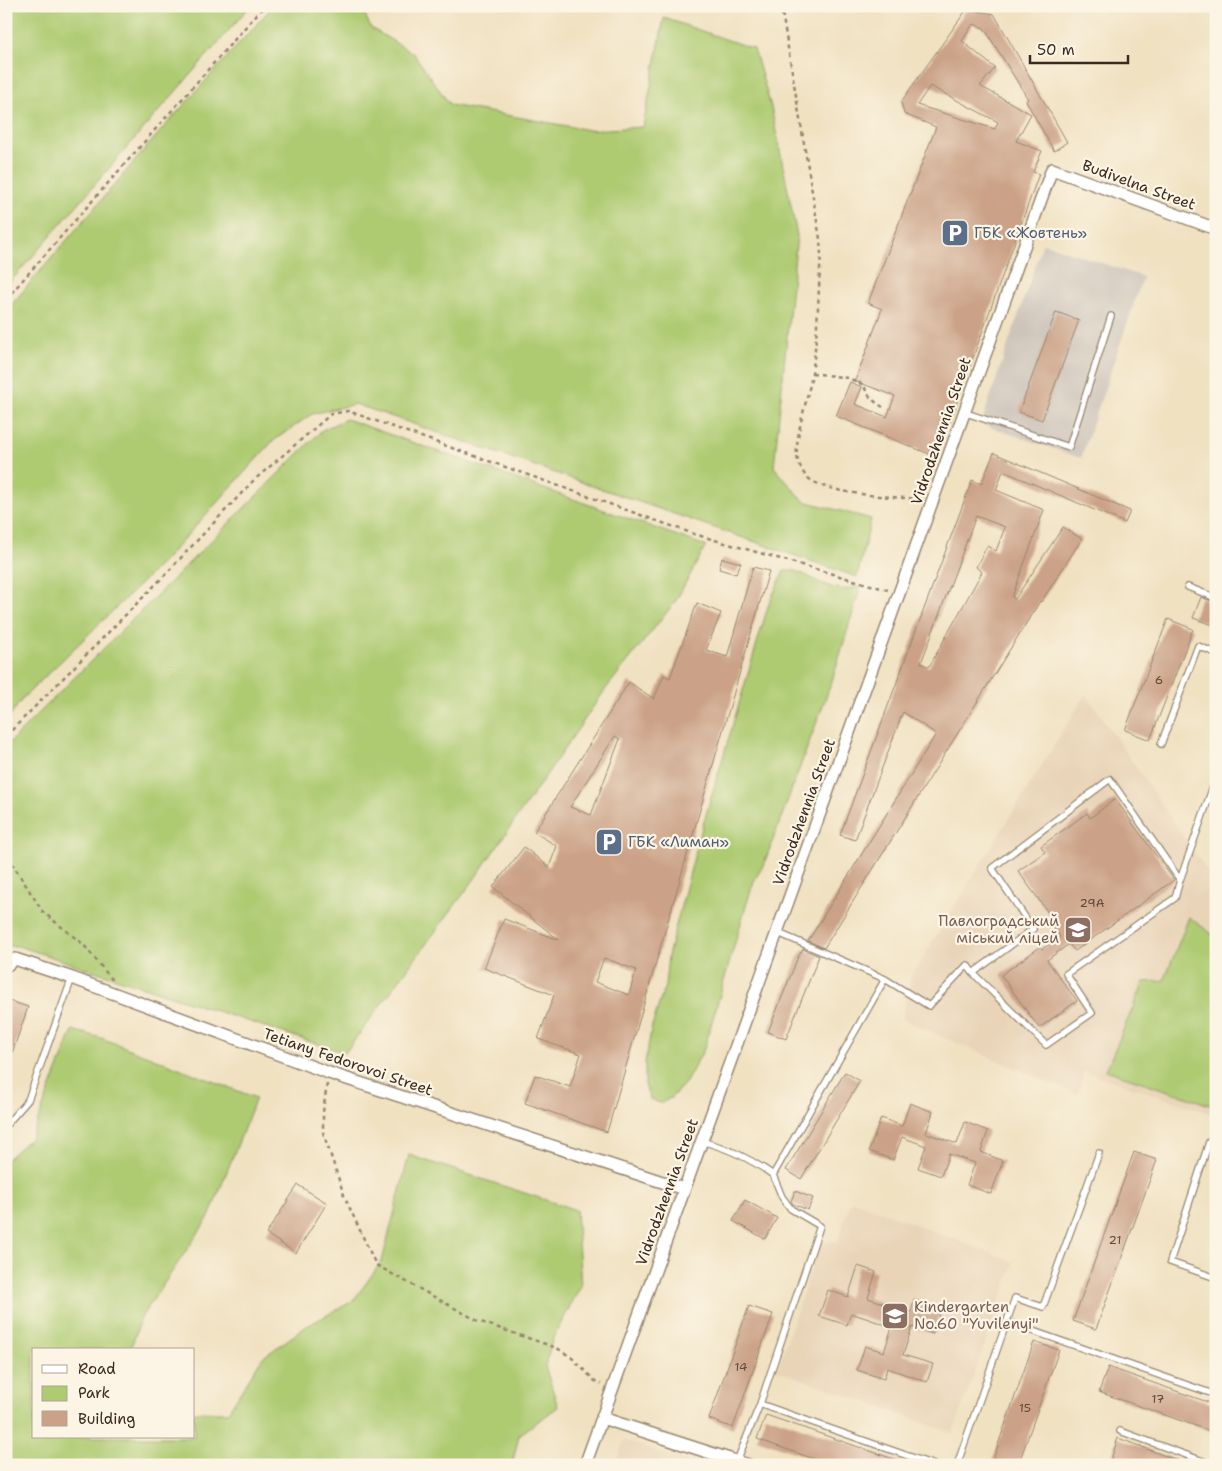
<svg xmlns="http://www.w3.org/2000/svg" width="1222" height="1471" font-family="'Shantell Sans',sans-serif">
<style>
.built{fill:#e9d4b8}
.industrial{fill:#ccc2b9}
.green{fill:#aecb72;stroke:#747a48}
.building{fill:#cba287;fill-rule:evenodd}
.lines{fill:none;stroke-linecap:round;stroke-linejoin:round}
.lane-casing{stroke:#968670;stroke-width:8}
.street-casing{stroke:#968670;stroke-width:14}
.path{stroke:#968670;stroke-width:2.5;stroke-dasharray:4 4;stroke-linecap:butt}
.lane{stroke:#fff;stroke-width:5.5}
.street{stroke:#fff;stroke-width:11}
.labels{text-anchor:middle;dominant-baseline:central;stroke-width:4.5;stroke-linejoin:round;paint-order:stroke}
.number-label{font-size:12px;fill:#5f4838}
.street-label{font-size:15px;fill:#3b2a1e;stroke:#fcf5e5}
.service-label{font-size:15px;fill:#4e5e75;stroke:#fcf5e5;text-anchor:start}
.education-label{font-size:15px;fill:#785e54;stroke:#fcf5e5;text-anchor:end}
</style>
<rect width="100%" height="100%" fill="#fcf5e5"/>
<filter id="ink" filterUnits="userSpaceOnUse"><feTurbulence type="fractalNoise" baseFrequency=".02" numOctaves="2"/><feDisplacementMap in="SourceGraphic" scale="10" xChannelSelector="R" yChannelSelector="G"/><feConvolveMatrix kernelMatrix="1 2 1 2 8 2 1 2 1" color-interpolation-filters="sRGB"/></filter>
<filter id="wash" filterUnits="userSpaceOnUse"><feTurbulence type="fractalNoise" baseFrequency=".0096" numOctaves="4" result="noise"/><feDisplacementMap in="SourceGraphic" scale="20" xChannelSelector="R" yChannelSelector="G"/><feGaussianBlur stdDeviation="1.12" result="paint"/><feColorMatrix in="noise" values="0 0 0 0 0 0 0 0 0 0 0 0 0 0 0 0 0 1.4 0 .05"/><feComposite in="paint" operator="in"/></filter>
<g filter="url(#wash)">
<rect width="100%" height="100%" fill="#f0e1c1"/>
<path class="built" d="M1086 694 1216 884V1115L1084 1071 1078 1095 902 1019 911 977Z
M851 1200 1014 1262 953 1433 777 1370 820 1243 838 1241Z
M624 1440 694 1465H615Z"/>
<path class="industrial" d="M1043 243 1143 277 1081 458 981 424Z"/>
<path class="green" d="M6 6H250L6 287Z
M273 6H361L371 28 413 53 450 105 589 130 643 127 664 18 754 49 771 107 797 235 774 467 804 501 871 519 857 577 355 404 312 414 273 441 162 563 23 698 6 721V311L164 127Z
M346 419 706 546 675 602 605 690 473 881 345 1053 18 946H6V746L322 430Z
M793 570C809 575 823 587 841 589 847 590 855 587 861 586L832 681 764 864 754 881 745 909 704 1049 686 1082 671 1098 660 1103 650 1099 645 1085V1062L652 1026 665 986 668 956 699 838 769 603 784 571Z
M1189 917 1216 937V1107L1106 1070 1144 982 1164 981Z
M73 1030 104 1039 256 1098 209 1217 142 1316 130 1350H34V1437H194V1412H228L262 1358 307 1326 353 1301 382 1261 409 1155 576 1210 581 1286 553 1338 545 1366 558 1407 519 1435 512 1465H6V1160L31 1138Z"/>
<g id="blocks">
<path class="building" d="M967 9 994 14 1067 142 1054 151 1026 101 1028 99 984 28 973 24 962 41 995 68 980 86 1031 114 1016 141 1042 151 1033 172 1039 174 948 427H946L934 456 836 416 850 382 862 387 855 404 887 417 895 396 855 381 882 309 868 303 936 127 904 114 901 102ZM930 86 998 122 995 129 917 105Z
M1056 312 1079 320 1042 420 1019 412Z
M994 453 1130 511 1125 523 1003 471 996 490 1044 510 1012 597 1015 599 1063 527 1082 539 1041 602 1040 601 824 948 808 941 936 734 903 712 855 840 840 835 972 480 981 484ZM976 516 1005 527 996 551 987 546 976 567 982 572 929 667 921 663Z
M722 558 741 563 736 574 719 569Z
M753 567 769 571 607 1132 525 1103 535 1075 570 1087 581 1054 538 1039 554 995 484 968 504 919 559 940 493 887 524 847 549 867 557 846 534 832 629 682 654 699 664 675 670 678 697 603 721 613 706 650 727 657ZM615 736 620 739 591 815 570 807ZM604 958 636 970 629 995 595 982Z
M1201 597 1216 603V626L1193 618Z
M1168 619 1193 629 1150 740 1125 730Z
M1115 799 1174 880 1075 951 1069 944 1047 960 1077 1001 1039 1028 1001 975 1040 947 1042 949 1060 937 1054 927 1057 925 1018 871 1045 852 1041 846 1087 813 1090 818Z
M803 949 819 956 786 1039 768 1032 798 957Z
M6 1000 28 1007 8 1065H6Z
M845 1072 860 1081 801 1179 786 1170Z
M910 1103 933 1112 926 1133 957 1144 965 1122 988 1131 981 1152 1003 1161 991 1194 967 1185 975 1163 949 1154 941 1176 918 1168 926 1146 902 1137 893 1160 869 1151 881 1118 902 1126Z
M1134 1152 1157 1160 1096 1329 1073 1321Z
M298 1185 327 1203 296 1253 266 1234Z
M795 1191 813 1198 808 1210 793 1204 791 1201Z
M745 1200 777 1218 765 1239 733 1221Z
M858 1266 876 1272 868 1298 911 1312 914 1300 941 1309 933 1334 912 1327 903 1355 933 1364 927 1382 887 1368 884 1379 857 1370 865 1346 884 1352 892 1327 851 1313 847 1325 819 1316 828 1290 848 1297Z
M749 1306 773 1314 733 1428 709 1419Z
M1034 1342 1059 1350 1018 1465H991Z
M1108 1367 1216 1405V1433L1099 1392Z
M766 1415 905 1463 904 1465H831L757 1439Z
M1118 1438 1187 1464V1465H1109Z"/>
</g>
</g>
<g filter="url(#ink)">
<use href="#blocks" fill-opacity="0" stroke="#968670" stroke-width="1"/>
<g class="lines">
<g class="lane-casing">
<path id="lane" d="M963 412 1069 447 1111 316
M1188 587 1216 598
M1161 744 1198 646 1216 653
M1180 880 1216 778
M776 932 885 979 929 1006 967 965 973 973 1046 1045 1092 1013 1066 974 1175 898 1180 880 1110 779 992 868 1033 929 973 973
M6 1125 28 1100 72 978
M701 1141C728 1148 750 1158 773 1175L885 979
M1209 1142 1170 1262 1216 1278
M1007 1322 1216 1395
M760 1404 934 1465
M1120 1431 1214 1465
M737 1461 760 1404 820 1226 791 1209 782 1197 773 1175
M957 1465 1015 1298 1043 1307 1099 1153"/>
</g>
<g class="street-casing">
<path id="street" d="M6 966 15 959 72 978 329 1073 684 1189
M602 1418 748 1465
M585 1465 1052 169 1216 229"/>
</g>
<path class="path" d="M781 6 820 239 821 255C818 294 818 334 812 373 809 396 795 434 797 456 798 463 802 471 806 476 823 495 895 497 921 499
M6 299 264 6
M812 373 848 378 864 385C867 396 873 401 883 407
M6 736 162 578 253 481 331 414 348 411 694 534 888 590
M6 857 13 865 43 912 83 944 113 981
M327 1084 323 1112V1132L345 1198 376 1265 478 1321 557 1348 571 1357 595 1381 601 1384"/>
<use href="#lane" class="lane"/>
<use href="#street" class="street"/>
</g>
</g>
<defs>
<g id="parking-square" transform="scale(1.4375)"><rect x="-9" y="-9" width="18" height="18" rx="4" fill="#5c6f8a" stroke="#fcf5e5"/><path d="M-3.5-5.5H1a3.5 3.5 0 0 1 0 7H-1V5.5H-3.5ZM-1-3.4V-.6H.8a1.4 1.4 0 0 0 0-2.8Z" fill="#fff"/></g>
<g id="school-square" transform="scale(1.4375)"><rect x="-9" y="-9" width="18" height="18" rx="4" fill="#8d6e63" stroke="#fcf5e5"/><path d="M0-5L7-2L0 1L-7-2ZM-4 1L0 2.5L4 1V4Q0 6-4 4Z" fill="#fff"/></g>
</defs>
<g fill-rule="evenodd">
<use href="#parking-square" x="955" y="233"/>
<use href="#parking-square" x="609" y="842"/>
<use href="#school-square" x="1078" y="930"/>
<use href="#school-square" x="895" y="1316"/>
</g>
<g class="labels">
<g class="number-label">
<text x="1159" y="680">6</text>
<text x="1092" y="903">29А</text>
<text x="1115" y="1240">21</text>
<text x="741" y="1367">14</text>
<text x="1158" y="1399">17</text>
<text x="1025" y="1408">15</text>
</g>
<g class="street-label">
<text transform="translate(1139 185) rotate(20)">Budivelna Street</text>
<text transform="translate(941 431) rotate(-71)">Vidrodzhennia Street</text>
<text transform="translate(804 812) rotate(-70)">Vidrodzhennia Street</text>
<text transform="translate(348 1062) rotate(19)">Tetiany Fedorovoi Street</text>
<text transform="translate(667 1192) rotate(-70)">Vidrodzhennia Street</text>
</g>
<g class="service-label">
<text x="974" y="233">ГБК «Жовтень»</text>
<text x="628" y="842">ГБК «Лиман»</text>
</g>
<g class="education-label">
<text x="1059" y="921">Павлоградський<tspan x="1059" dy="17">міський ліцей</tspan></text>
<text x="914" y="1307" text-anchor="start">Kindergarten<tspan x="914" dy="17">No.60 "Yuvilenyi"</tspan></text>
</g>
</g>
<rect width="1222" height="1471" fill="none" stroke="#fcf5e5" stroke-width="25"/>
<rect x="32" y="1348" width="162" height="90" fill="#fcf5e5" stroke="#afa495"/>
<rect x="42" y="1365" width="25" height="8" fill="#ffffff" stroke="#afa495"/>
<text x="78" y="1374" font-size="15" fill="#3b2a1e">Road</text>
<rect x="42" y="1386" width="25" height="15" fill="#aecb72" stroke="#afa495"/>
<text x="78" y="1398" font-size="15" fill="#3b2a1e">Park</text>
<rect x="42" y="1411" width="25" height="15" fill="#cba287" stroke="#afa495"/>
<text x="78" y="1424" font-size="15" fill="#3b2a1e">Building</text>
<path d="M1030 55v8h98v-8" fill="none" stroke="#3b2a1e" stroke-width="2.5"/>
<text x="1037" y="55" font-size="15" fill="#3b2a1e" stroke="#fcf5e5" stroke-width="4" paint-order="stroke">50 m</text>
</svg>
